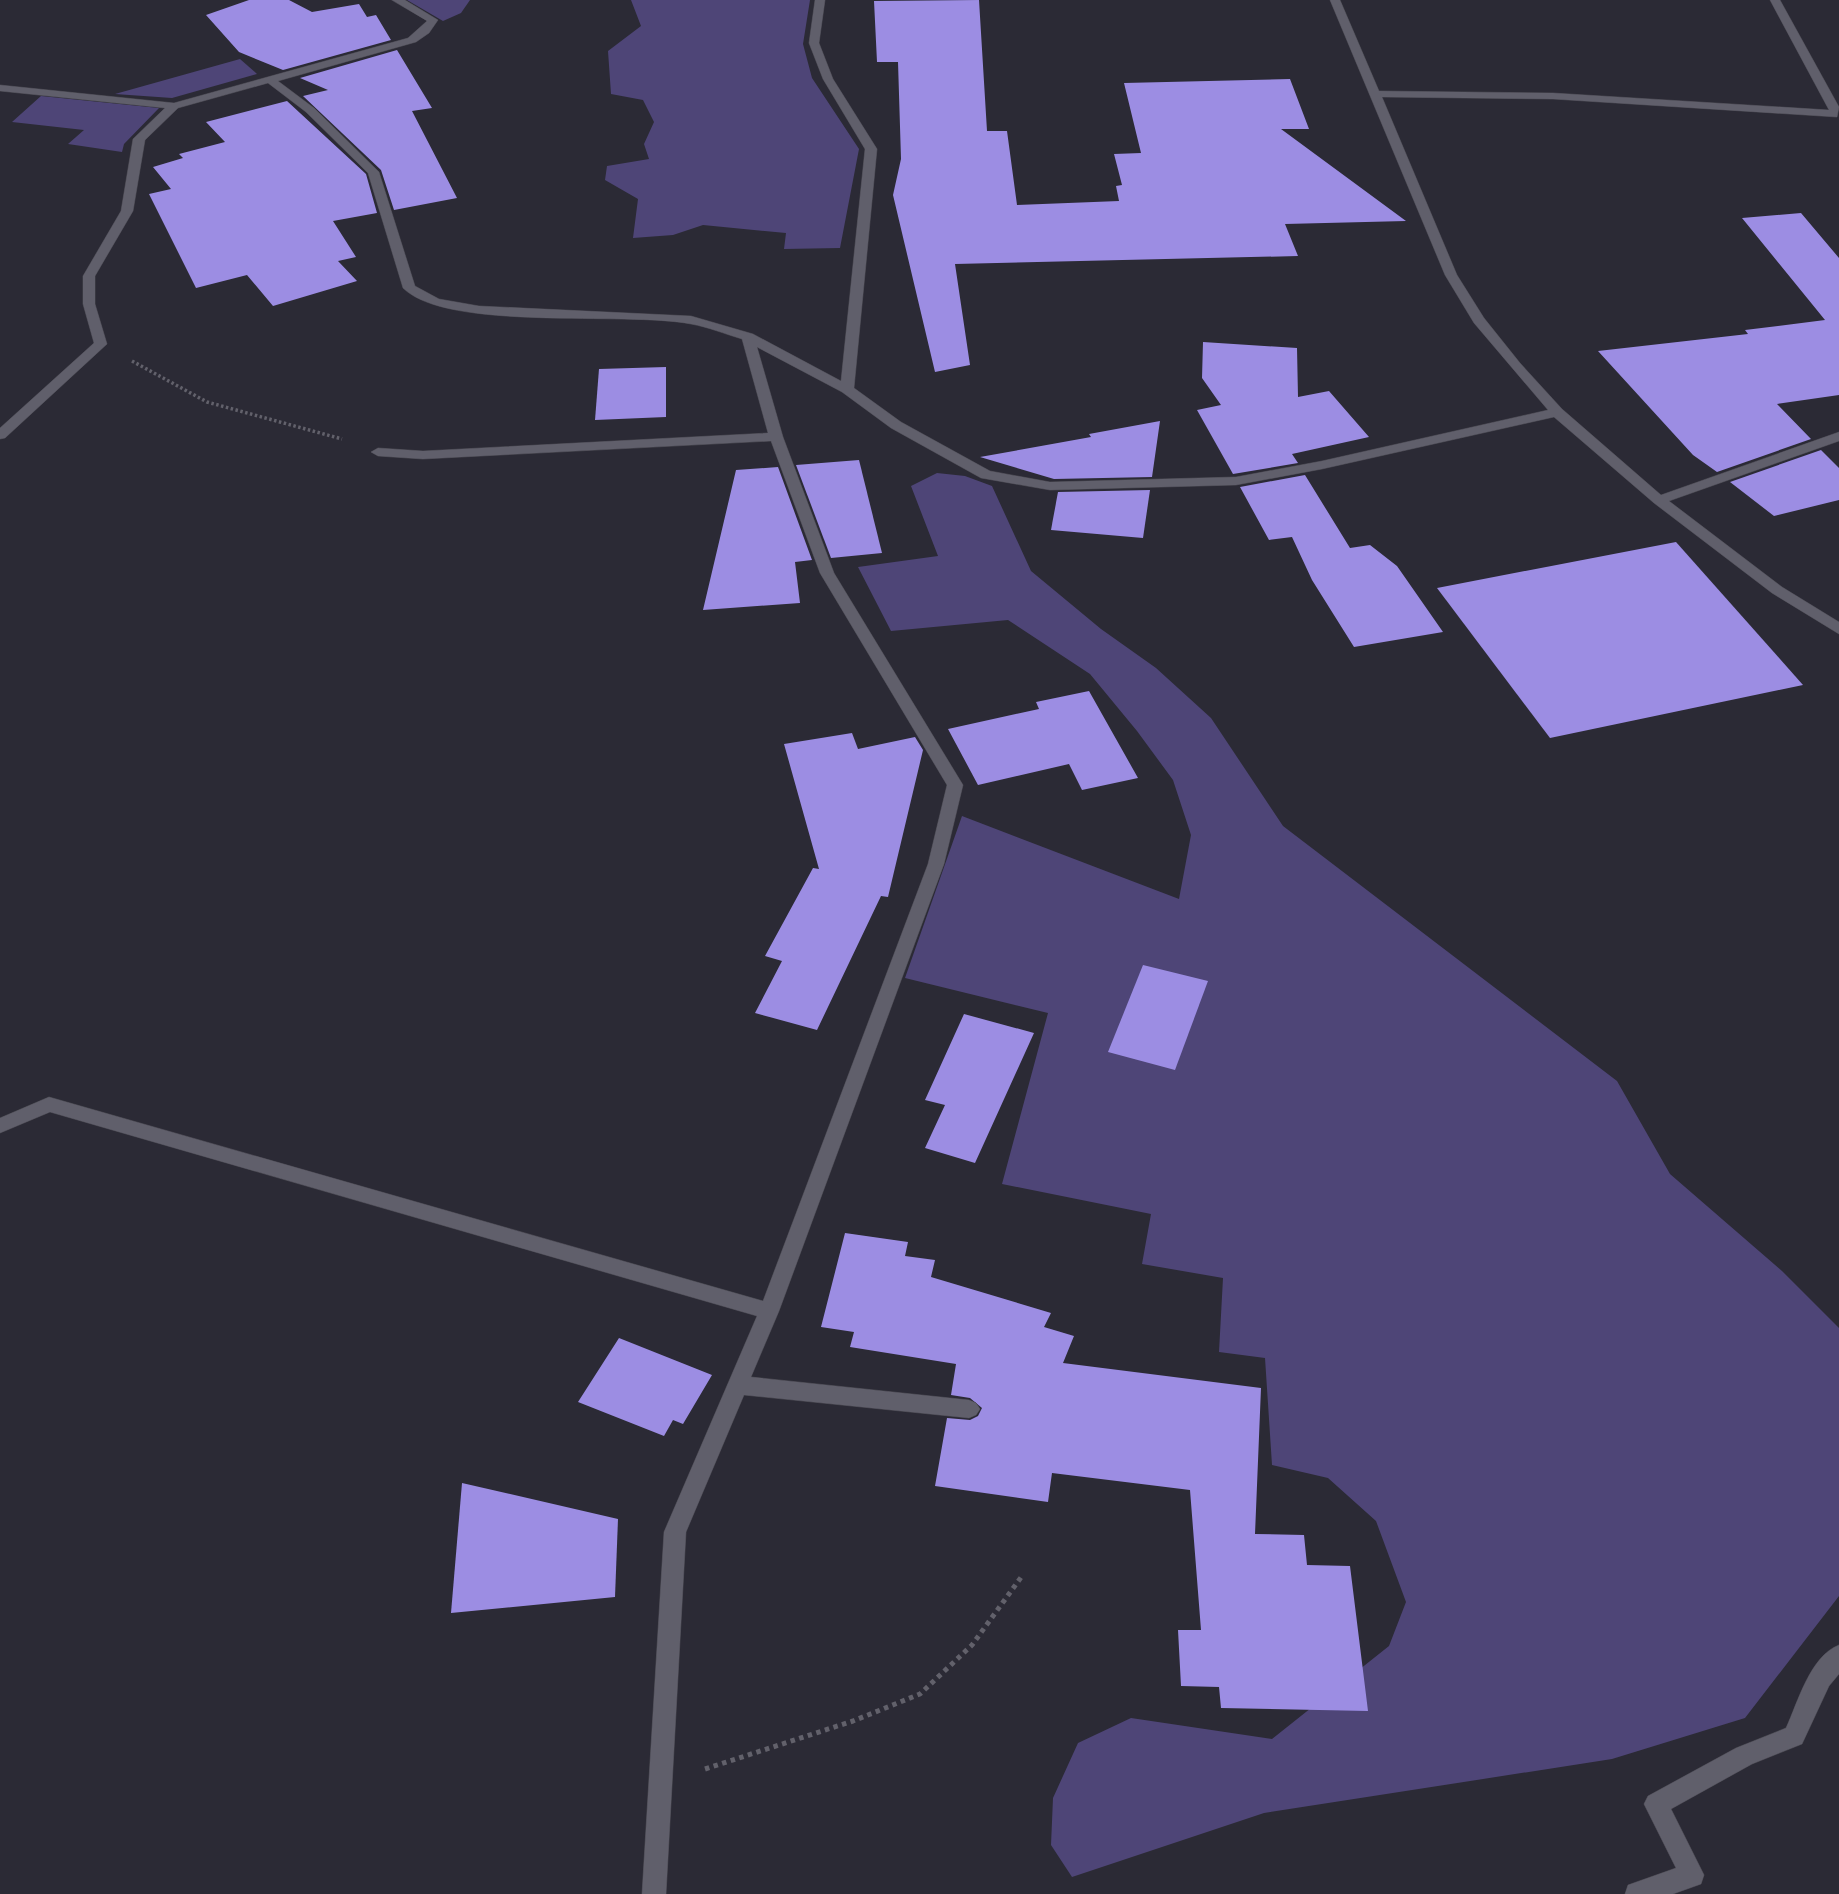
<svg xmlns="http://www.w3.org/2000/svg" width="1839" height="1894" viewBox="0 0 1839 1894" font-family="Roboto,sans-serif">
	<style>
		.green { fill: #4e4577 }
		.building { fill: #9c8de3 }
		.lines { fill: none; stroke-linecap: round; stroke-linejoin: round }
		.minor-casing { stroke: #47464f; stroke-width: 1 }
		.path-far1 { stroke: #62616b; stroke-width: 3.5; stroke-dasharray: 2.5 2.5; stroke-linecap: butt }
		.path { stroke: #62616b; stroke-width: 5; stroke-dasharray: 4.5 4.5; stroke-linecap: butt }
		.minor { fill: #605f6b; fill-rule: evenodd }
	</style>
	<rect width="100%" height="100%" fill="#2b2a35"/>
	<g class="green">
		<polygon points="407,0 470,0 461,13 443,21"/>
		<polygon points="631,0 810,0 803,44 812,78 859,149 840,248 784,249 786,233 703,225 673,235 633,238 638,199 605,180 607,166 649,159 644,144 654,122 643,100 611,94 608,51 641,26"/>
		<polygon points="240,59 257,74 172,98 115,94"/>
		<polygon points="41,96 159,108 124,144 122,152 68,144 84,130 12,122"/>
		<polygon points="937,473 965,476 992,486 1031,571 1101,629 1156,668 1211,718 1283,826 1617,1081 1670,1174 1782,1271 1839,1328 1839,1596 1745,1718 1612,1759 1264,1813 1072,1877 1051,1845 1053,1798 1078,1743 1131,1718 1272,1739 1389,1646 1406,1602 1376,1521 1328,1478 1272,1465 1265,1358 1219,1352 1223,1278 1142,1264 1151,1214 1002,1184 1048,1013 905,978 962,816 1179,899 1191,835 1173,780 1137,731 1090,674 1008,620 891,631 858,567 938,556 911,486"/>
	</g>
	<g class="building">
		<polygon points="249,0 289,0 312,12 359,4 367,17 376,15 391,40 283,70 239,52 206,15"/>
		<polygon points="979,0 987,131 1007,131 1017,205 1119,201 1116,186 1122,185 1114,154 1141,153 1124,83 1290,79 1309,129 1281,129 1406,221 1285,224 1298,256 955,264 970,365 935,372 893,195 901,159 898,62 877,62 874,1"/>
		<polygon points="397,50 432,108 412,111 457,198 394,210 381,170 303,96 328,90 300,78"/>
		<polygon points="287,101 366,174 377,213 333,221 356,257 338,261 357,281 273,306 247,275 196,288 149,194 171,189 153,167 183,158 179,154 225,142 206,122"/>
		<polygon points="1801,213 1839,258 1839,395 1777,404 1811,439 1717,472 1693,455 1598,351 1748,334 1745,330 1825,320 1742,218"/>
		<polygon points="1203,342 1297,348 1298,397 1329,391 1369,437 1292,454 1298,463 1233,474 1197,410 1221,405 1202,378"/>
		<polygon points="666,367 666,417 595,420 599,369"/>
		<polygon points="1160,421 1152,477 1054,479 980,457 1091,437 1089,434"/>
		<polygon points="1821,450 1839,468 1839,500 1774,516 1730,482"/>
		<polygon points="859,460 882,553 831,558 796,465"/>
		<polygon points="778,467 812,560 795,562 800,603 703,610 736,470"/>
		<polygon points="1305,475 1350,548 1370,545 1397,566 1443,632 1354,647 1312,580 1292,537 1269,540 1240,487"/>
		<polygon points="1150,490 1143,538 1051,530 1058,492"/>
		<polygon points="1676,542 1803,685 1550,738 1437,588"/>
		<polygon points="1089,691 1138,778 1082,790 1069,764 978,785 948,729 1039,709 1036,702"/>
		<polygon points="852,733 858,749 915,737 923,750 888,897 881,896 817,1030 755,1013 782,961 765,956 813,868 819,869 784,744"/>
		<polygon points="1143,965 1208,981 1175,1070 1108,1052"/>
		<polygon points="964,1014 1034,1033 975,1163 925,1148 945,1105 925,1100"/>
		<polygon points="845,1233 908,1242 905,1256 935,1260 931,1277 1051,1313 1044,1327 1074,1336 1063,1363 1261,1388 1255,1534 1304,1535 1307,1565 1350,1566 1368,1711 1221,1708 1219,1687 1181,1686 1178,1630 1201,1630 1190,1490 1052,1473 1048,1502 935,1486 947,1418 970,1420 978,1416 982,1408 970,1398 951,1395 956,1364 850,1347 854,1332 821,1327"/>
		<polygon points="619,1338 712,1375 683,1424 673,1420 664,1436 578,1402"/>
		<polygon points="462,1483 618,1519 615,1597 451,1613"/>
	</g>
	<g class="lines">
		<defs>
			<g id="minor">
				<path d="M392,0H405L438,20L429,33L416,42L278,81L314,108L379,172L415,286L439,299L479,306L691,316L753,334L841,381L865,149L823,79L809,43L815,0H825L819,43L833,79L877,149L854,388L901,422L990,471L1050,482L1236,477L1322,461L1548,410L1474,323L1445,275L1330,0H1340L1379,91L1553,93L1829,110L1770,0H1780L1839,107L1837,117L1553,99L1382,97L1457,275L1484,318L1520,363L1562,409L1661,495L1839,432V441L1669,501L1782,587L1839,622V634L1772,593L1654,503L1554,417L1322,469L1236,485L1050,490L981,478L891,428L842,392L757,347L783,437L834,573L963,785L944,864L779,1311L751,1377L969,1400L976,1403L980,1409L976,1415L969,1418L744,1395L686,1532L666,1894H642L664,1532L757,1316L50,1112L0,1133V1118L49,1097L763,1301L928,864L947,785L820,573L771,441L423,459L378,456L371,452L378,448L423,451L768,433L742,339C725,334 708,327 691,324C625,311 448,332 403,288L368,173L306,112L268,83L178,108L145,140L133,211L95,276V304L107,344L5,438L0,439V428L94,343L83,304V276L121,211L133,139L165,108L0,91V85L174,103L408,38L427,21Z"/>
				<path d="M1839,1645V1674L1829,1686L1802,1744L1752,1764L1671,1809L1704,1875L1701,1884L1673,1894H1625L1628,1885L1676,1868L1644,1804L1648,1796L1736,1748L1786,1728C1798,1702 1810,1656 1839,1645Z"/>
			</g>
		</defs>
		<use href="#minor" class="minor-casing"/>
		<polyline class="path-far1" points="132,361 207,402 342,439"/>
		<polyline class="path" points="705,1769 853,1721 920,1694 972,1645 1022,1576"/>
		<use href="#minor" class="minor"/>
	</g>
</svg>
